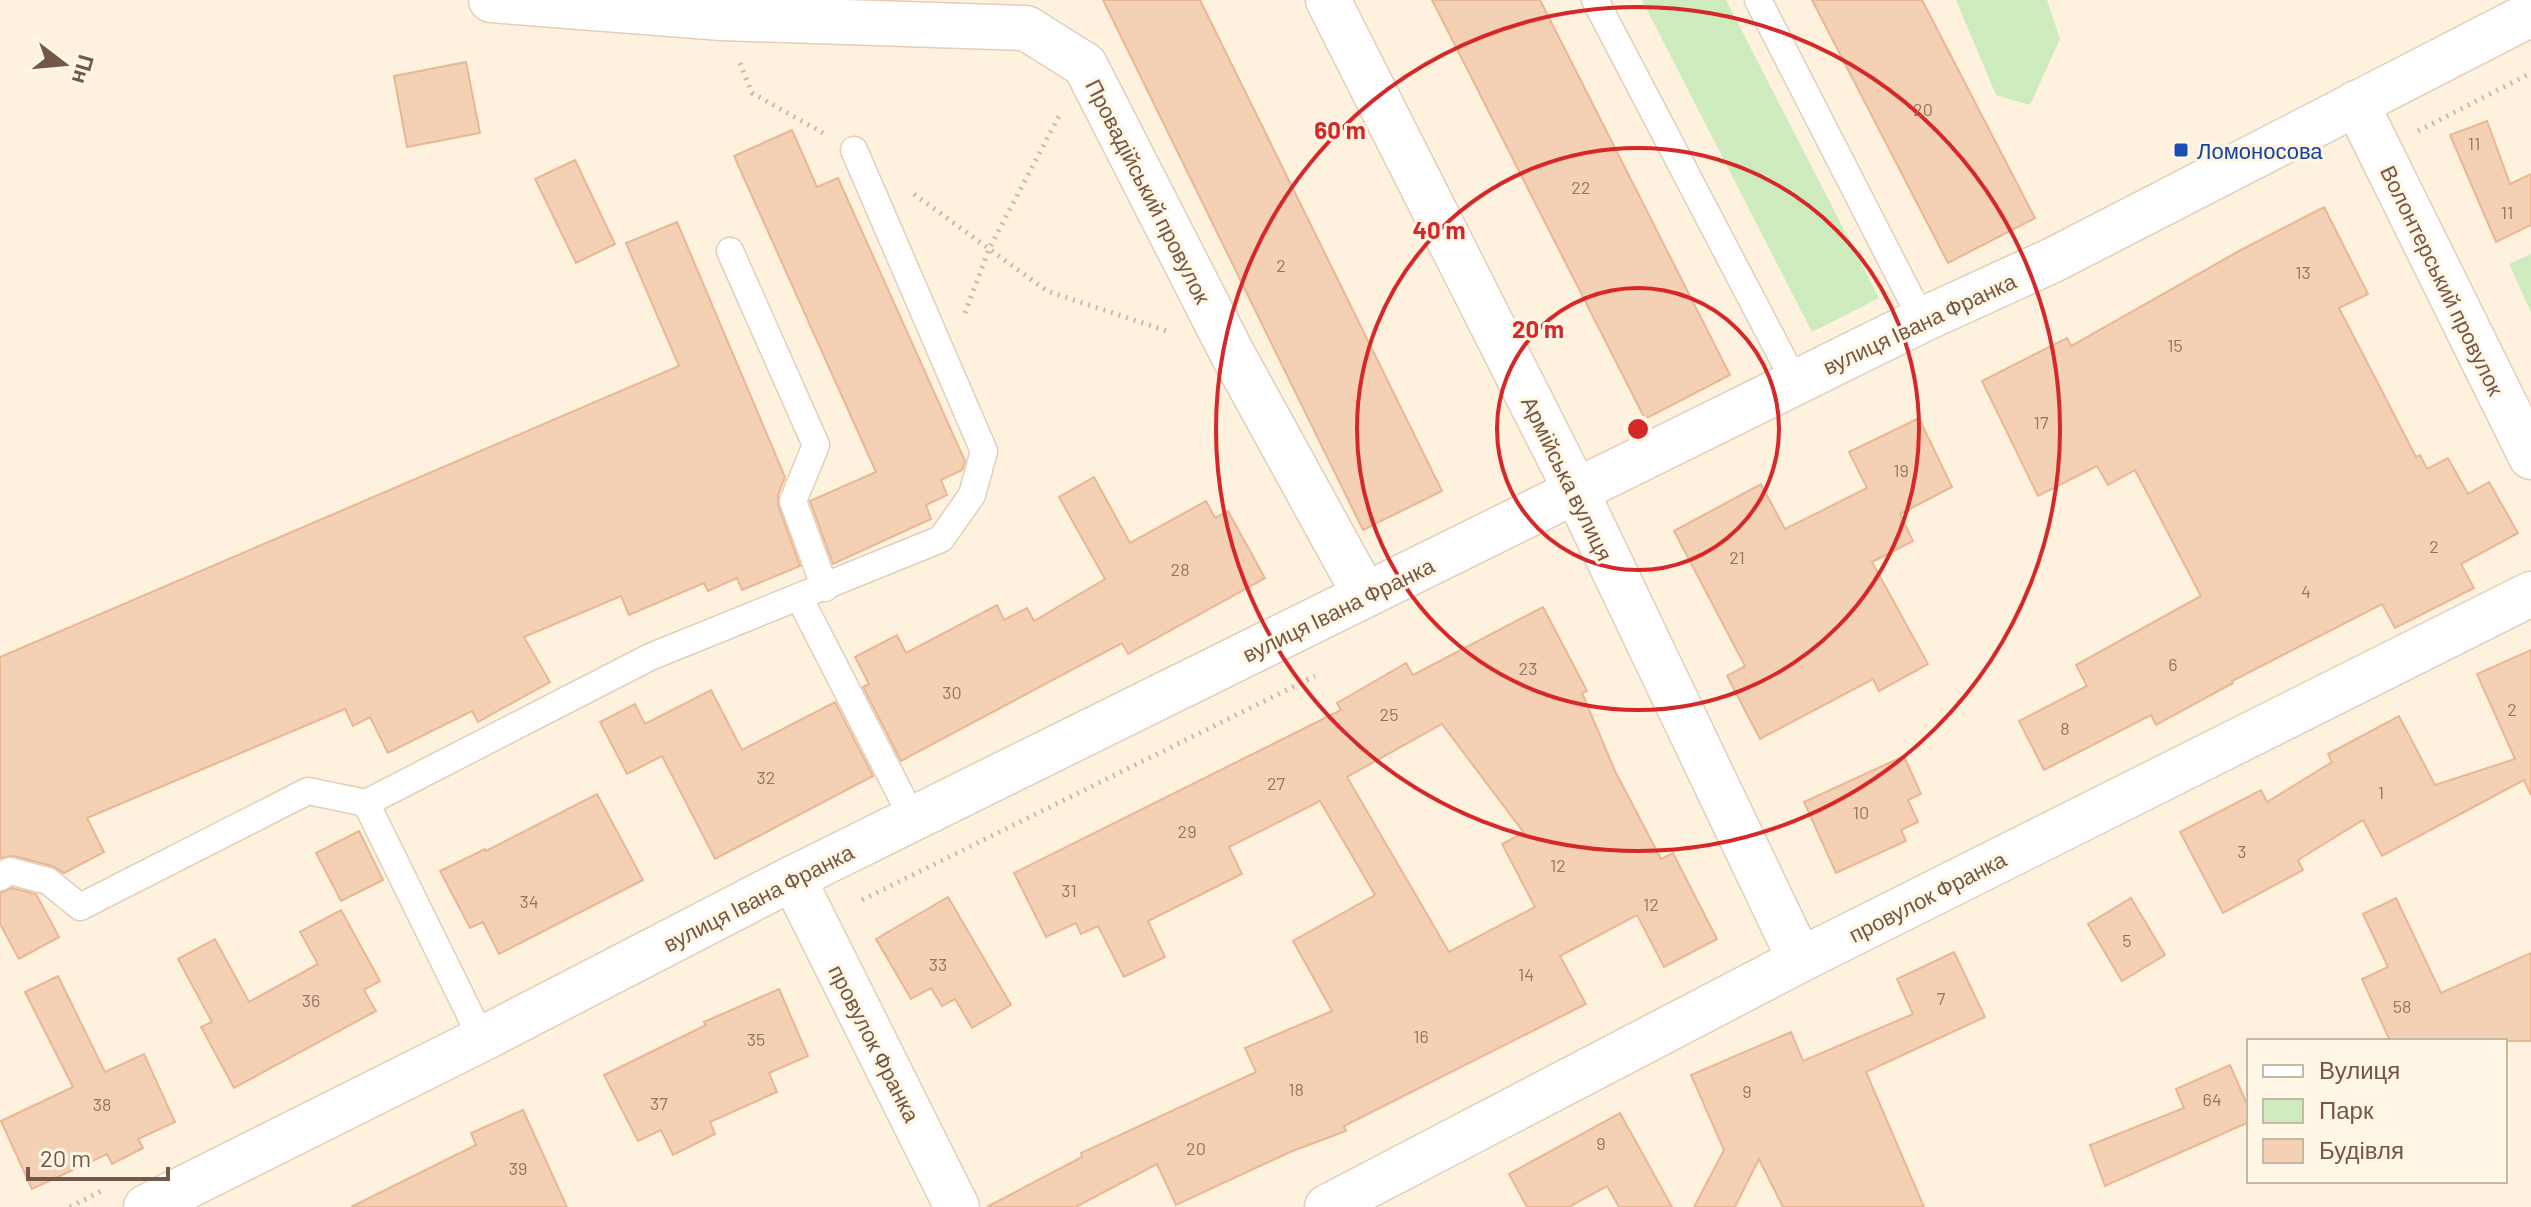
<svg xmlns="http://www.w3.org/2000/svg" width="2531" height="1207" viewBox="0 0 2531 1207" font-family="Barlow,sans-serif">
	<style>
		.green { fill: #cdebbc }
		.building { fill: #f4d0b4; stroke: #e8b793; stroke-width: 2; fill-rule: evenodd }
		.lines { fill: none; stroke-linecap: round; stroke-linejoin: round }
		.lane-casing { stroke: #e2ceba; stroke-width: 29 }
		.street-casing { stroke: #e2ceba; stroke-width: 47 }
		.path { stroke: #d9b497; stroke-width: 5; stroke-dasharray: 2 6; stroke-linecap: butt }
		.lane { stroke: #fff; stroke-width: 26 }
		.street { stroke: #fff; stroke-width: 44 }
		.ring { fill: none; stroke: #d62828; stroke-width: 4 }
		.transit-dot { fill: #1a4fb4; stroke: #fff6e5; stroke-width: 3 }
		.labels { text-anchor: middle; dominant-baseline: central; stroke-width: 6; stroke-linejoin: round; paint-order: stroke }
		.number-label { font-size: 18px; fill: #947661 }
		.transit-label { font-size: 22px; fill: #164399; stroke: #fff6e5; text-anchor: start }
		.street-label { font-size: 22px; fill: #745845; stroke: #fff6e5 }
		.centre { fill: #d62828; stroke: #fff6e5; stroke-width: 4 }
		.ring-label { font-size: 24px; text-anchor: middle; font-weight: bold; fill: #d62828; stroke: #fff6e5; stroke-width: 6; stroke-linejoin: round; paint-order: stroke }
	</style>
	<rect width="100%" height="100%" fill="#fef2de"/>
	<g class="green">
		<polygon points="1642,0 1726,0 1879,298 1812,332"/>
		<polygon points="1956,0 2047,0 2060,39 2030,105 1996,95"/>
		<polygon points="2531,254 2531,312 2509,264"/>
	</g>
	<g class="building">
		<polygon points="1103,0 1200,0 1442,491 1363,530"/>
		<polygon points="1432,0 1540,0 1730,375 1645,419"/>
		<polygon points="1812,0 1922,0 2035,218 1948,263"/>
		<polygon points="466,62 480,133 407,147 394,76"/>
		<polygon points="2487,121 2510,184 2531,174 2531,225 2496,242 2450,135"/>
		<polygon points="792,130 817,187 838,178 965,461 962,470 941,480 947,495 926,505 931,519 833,564 810,501 876,472 734,156"/>
		<polygon points="575,160 615,244 576,263 535,179"/>
		<polygon points="2324,207 2368,294 2339,308 2416,457 2420,455 2427,469 2448,458 2468,494 2489,482 2518,533 2461,564 2474,588 2395,628 2382,604 2232,681 2233,683 2156,725 2151,715 2044,770 2019,721 2087,686 2076,665 2201,596 2135,470 2108,485 2097,466 2038,496 1982,381 2067,338 2071,346 2239,251"/>
		<polygon points="677,222 785,477 778,495 778,505 800,566 742,590 737,578 708,591 704,583 629,615 621,596 524,637 550,682 478,722 472,711 388,753 370,717 353,726 345,709 87,818 104,852 64,873 52,866 14,856 0,858 0,657 679,366 626,243"/>
		<polygon points="1919,418 1952,487 1900,514 1913,541 1872,562 1928,664 1879,691 1873,679 1760,739 1727,676 1745,666 1674,531 1761,484 1785,529 1867,488 1849,452"/>
		<polygon points="1094,477 1130,543 1206,501 1215,518 1228,511 1265,578 1128,654 1122,643 901,761 863,687 869,684 855,657 897,635 906,653 997,605 1004,620 1027,608 1034,621 1105,579 1059,497"/>
		<path d="M1543,607L1587,691L1582,693L1615,771L1661,859L1673,853L1717,939L1664,967L1637,915L1560,956L1586,1004L1344,1126L1346,1131L1290,1152L1176,1205L1157,1164L1076,1207H987L1082,1157L1081,1153L1256,1072L1245,1048L1332,1011L1293,941L1375,895L1320,801L1229,847L1242,874L1148,921L1165,957L1124,977L1098,926L1081,934L1076,923L1046,937L1014,873L1341,710L1337,703L1406,663L1413,675ZM1442,724L1524,833L1502,844L1535,907L1449,952L1347,777Z"/>
		<polygon points="2531,650 2531,795 2524,780 2382,856 2363,820 2298,860 2303,870 2223,913 2180,832 2261,790 2267,802 2332,762 2328,754 2399,716 2435,785 2515,759 2477,674"/>
		<polygon points="711,690 742,750 835,702 873,776 715,859 662,756 627,774 600,722 635,704 645,724"/>
		<polygon points="1904,756 1921,794 1908,800 1918,822 1901,830 1906,841 1836,873 1804,802"/>
		<polygon points="597,794 643,880 499,954 483,922 470,928 440,871 485,849 486,851"/>
		<polygon points="359,831 383,880 341,901 316,853"/>
		<polygon points="12,888 36,894 59,937 19,959 0,924 0,893"/>
		<polygon points="948,897 1011,1005 972,1028 955,999 942,1006 931,988 911,999 876,939"/>
		<polygon points="2131,898 2165,955 2122,981 2088,924"/>
		<polygon points="2396,898 2441,993 2531,953 2531,1041 2390,1041 2362,979 2388,967 2363,914"/>
		<polygon points="341,910 380,981 364,990 376,1011 234,1088 201,1027 212,1022 178,959 215,939 249,1002 318,964 300,932"/>
		<polygon points="1954,952 1985,1017 1866,1072 1924,1207 1783,1207 1759,1159 1735,1207 1694,1207 1724,1150 1691,1075 1791,1032 1803,1061 1913,1014 1897,979"/>
		<polygon points="58,976 105,1072 144,1054 175,1122 138,1139 143,1148 112,1164 107,1154 32,1189 1,1121 73,1087 25,992"/>
		<polygon points="779,989 808,1056 769,1073 777,1092 710,1122 715,1134 673,1155 661,1130 638,1141 604,1075 706,1025 704,1022"/>
		<polygon points="2230,1065 2249,1109 2249,1122 2105,1186 2090,1145 2184,1108 2176,1089"/>
		<polygon points="523,1110 567,1207 351,1207 476,1145 471,1133"/>
		<polygon points="1620,1113 1672,1207 1619,1207 1607,1186 1569,1207 1527,1207 1509,1174"/>
	</g>
	<g class="lines">
		<defs>
			<g id="lane">
				<polyline points="1595,0 1795,382"/>
				<polyline points="1758,0 1922,320"/>
				<polyline points="730,251 816,445 793,501 825,588"/>
				<polyline points="799,597 913,819"/>
				<polyline points="0,877 10,871 48,881 80,907 308,791 366,803"/>
				<polyline points="482,1039 366,803 650,657 941,539 972,495 984,451 854,150"/>
			</g>
			<g id="street">
				<polyline points="491,0 722,18 1026,28 1085,65 1232,353 1365,595"/>
				<polyline points="1328,0 1576,491 1800,960"/>
				<polyline points="2356,103 2531,457"/>
				<polyline points="793,878 957,1207"/>
				<polyline points="146,1207 482,1039 793,878 1922,320 2053,260 2531,14"/>
				<polyline points="1327,1207 1800,960 2531,594"/>
			</g>
		</defs>
		<use href="#lane" class="lane-casing"/>
		<use href="#street" class="street-casing"/>
		<g class="path">
			<polyline points="740,63 752,93 823,133"/>
			<polyline points="2418,131 2531,73"/>
			<polyline points="914,194 1047,291 1170,332"/>
			<polyline points="965,313 989,249 1059,116"/>
			<polyline points="862,900 1315,676"/>
			<polyline points="70,1207 103,1190"/>
		</g>
		<use href="#lane" class="lane"/>
		<use href="#street" class="street"/>
	</g>
	<g class="ring">
		<circle cx="1638" cy="429" r="141"/>
		<circle cx="1638" cy="429" r="281"/>
		<circle cx="1638" cy="429" r="422"/>
	</g>
	<rect class="transit-dot" x="2173" y="142" width="16" height="16" rx="4"/>
	<g class="labels">
		<g class="number-label">
			<text x="1923" y="109">20</text>
			<text x="2474" y="143">11</text>
			<text x="1581" y="187">22</text>
			<text x="2507" y="212">11</text>
			<text x="1281" y="265">2</text>
			<text x="2303" y="272">13</text>
			<text x="2175" y="345">15</text>
			<text x="2041" y="422">17</text>
			<text x="1901" y="470">19</text>
			<text x="2434" y="546">2</text>
			<text x="1737" y="557">21</text>
			<text x="1180" y="569">28</text>
			<text x="2306" y="591">4</text>
			<text x="2173" y="664">6</text>
			<text x="1528" y="668">23</text>
			<text x="952" y="692">30</text>
			<text x="2512" y="709">2</text>
			<text x="1389" y="714">25</text>
			<text x="2065" y="728">8</text>
			<text x="766" y="777">32</text>
			<text x="1276" y="783">27</text>
			<text x="2381" y="792">1</text>
			<text x="1861" y="812">10</text>
			<text x="1187" y="831">29</text>
			<text x="2242" y="851">3</text>
			<text x="1558" y="865">12</text>
			<text x="1069" y="890">31</text>
			<text x="529" y="901">34</text>
			<text x="1651" y="904">12</text>
			<text x="2127" y="940">5</text>
			<text x="938" y="964">33</text>
			<text x="1526" y="974">14</text>
			<text x="1941" y="998">7</text>
			<text x="311" y="1000">36</text>
			<text x="2402" y="1006">58</text>
			<text x="1421" y="1036">16</text>
			<text x="756" y="1039">35</text>
			<text x="1296" y="1089">18</text>
			<text x="1747" y="1091">9</text>
			<text x="2212" y="1099">64</text>
			<text x="659" y="1103">37</text>
			<text x="102" y="1104">38</text>
			<text x="1601" y="1143">9</text>
			<text x="1196" y="1148">20</text>
			<text x="518" y="1168">39</text>
		</g>
		<g class="transit-label">
			<text x="2197" y="150">Ломоносова</text>
		</g>
		<g class="street-label">
			<text transform="translate(1149 191) rotate(63)">Провадійський провулок</text>
			<text transform="translate(2443 280) rotate(64)">Волонтерський провулок</text>
			<text transform="translate(1919 323) rotate(-25)">вулиця Івана Франка</text>
			<text transform="translate(1568 478) rotate(64)">Армійська вулиця</text>
			<text transform="translate(1338 609) rotate(-26)">вулиця Івана Франка</text>
			<text transform="translate(1927 896) rotate(-27)">провулок Франка</text>
			<text transform="translate(758 897) rotate(-27)">вулиця Івана Франка</text>
			<text transform="translate(875 1043) rotate(63)">провулок Франка</text>
		</g>
	</g>
	<circle cx="1638" cy="429" r="12" class="centre"/>
	<g class="ring-label">
		<text x="1340" y="139">60 m</text>
		<text x="1439" y="239">40 m</text>
		<text x="1538" y="338">20 m</text>
	</g>
	<rect x="2247" y="1039" width="260" height="144" fill="#fff6e5" stroke="#c7b7a5" stroke-width="2"/>
	<rect x="2263" y="1065" width="40" height="12" fill="#ffffff" stroke="#c7b7a5" stroke-width="2"/>
	<text x="2319" y="1079" font-size="24" fill="#745845">Вулиця</text>
	<rect x="2263" y="1099" width="40" height="24" fill="#cdebbc" stroke="#c7b7a5" stroke-width="2"/>
	<text x="2319" y="1119" font-size="24" fill="#745845">Парк</text>
	<rect x="2263" y="1139" width="40" height="24" fill="#f4d0b4" stroke="#c7b7a5" stroke-width="2"/>
	<text x="2319" y="1159" font-size="24" fill="#745845">Будівля</text>
	<g transform="translate(64 64) rotate(106)" stroke="#fff6e5" stroke-width="6" paint-order="stroke">
	<path d="M0-6L14 30L0 20L-14 30Z" fill="#745845"/>
	<text y="-12" font-size="22" font-weight="bold" text-anchor="middle" fill="#745845">Пн</text>
	</g>
	<path d="M28 1167v12h140v-12" fill="none" stroke="#745845" stroke-width="4"/>
	<text x="40" y="1167" font-size="24" fill="#745845" stroke="#fff6e5" stroke-width="6" paint-order="stroke">20 m</text>
</svg>
